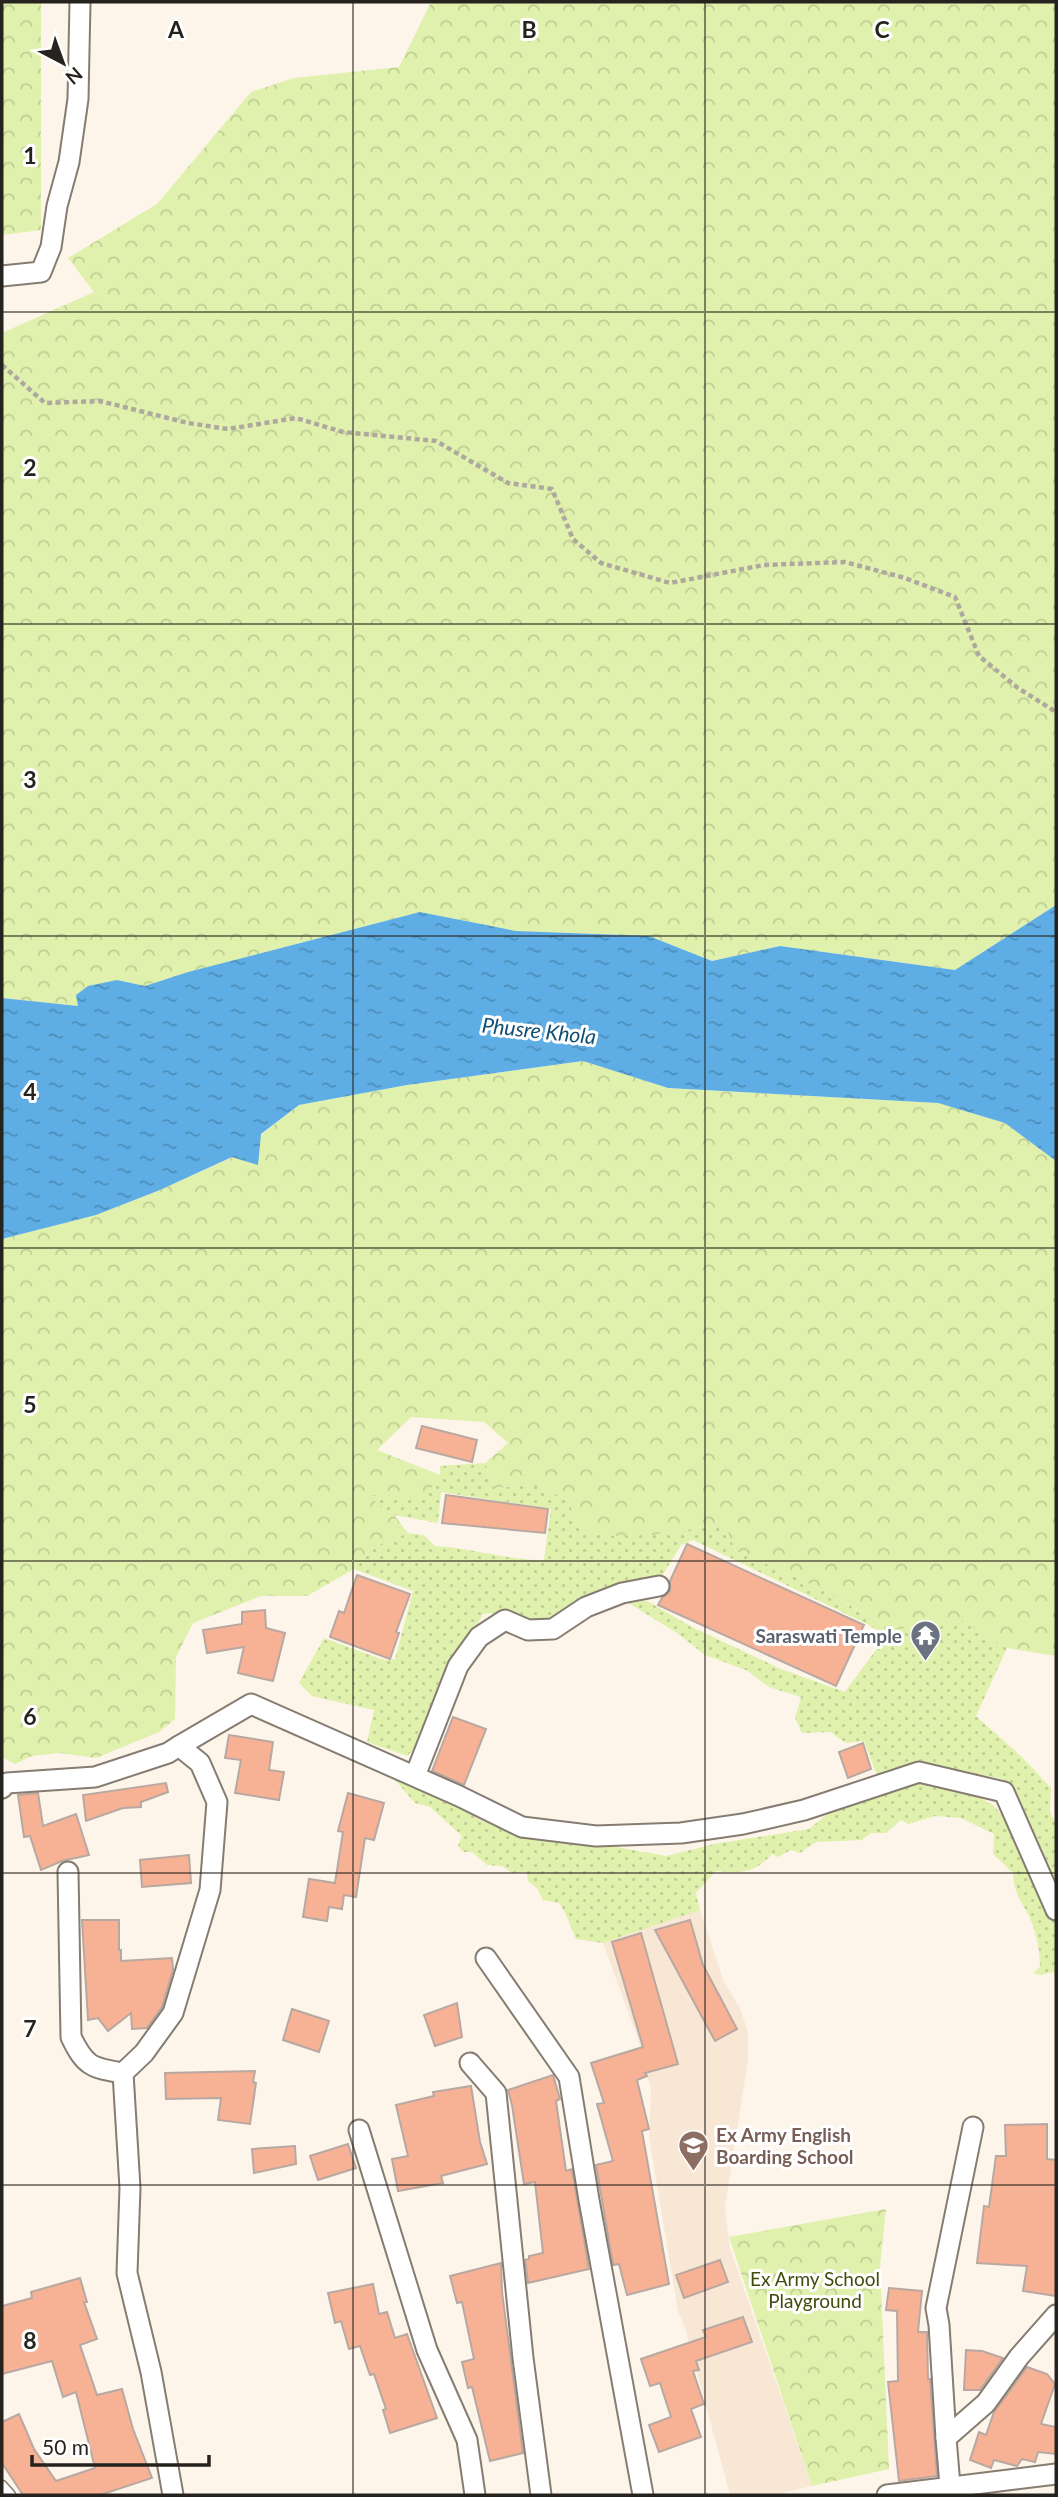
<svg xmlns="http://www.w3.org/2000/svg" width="1058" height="2497" viewBox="0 0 1058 2497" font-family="Lato,sans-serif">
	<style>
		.built { fill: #f8e7d5 }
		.grass { fill: url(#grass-dots) }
		.forest { fill: url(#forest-crowns) }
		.water { fill: url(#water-ripples) }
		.building { fill: #f7b295; stroke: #b8a8a1; stroke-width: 2 }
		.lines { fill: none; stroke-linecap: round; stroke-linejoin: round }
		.service-casing { stroke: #867c71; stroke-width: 13 }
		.minor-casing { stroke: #867c71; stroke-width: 23 }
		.path { stroke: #afa89f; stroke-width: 4.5; stroke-dasharray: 5 3.5; stroke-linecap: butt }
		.service { stroke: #fff; stroke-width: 10 }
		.minor { stroke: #fff; stroke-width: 19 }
		.grid { fill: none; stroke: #26221d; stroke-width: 2; stroke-opacity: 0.55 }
		.labels { text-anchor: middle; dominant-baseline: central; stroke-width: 6; stroke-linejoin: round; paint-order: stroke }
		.worship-label { font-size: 19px; font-weight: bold; fill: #5b616d; stroke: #fff; text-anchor: end }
		.education-label { font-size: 19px; font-weight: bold; fill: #785e54; stroke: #fff; text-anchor: start }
		.park-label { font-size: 19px; fill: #414d0d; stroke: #fff }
		.water-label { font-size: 21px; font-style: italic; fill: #114e73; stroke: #fff }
		.grid-label { font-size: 23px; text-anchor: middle; font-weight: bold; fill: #26221d; stroke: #fff; stroke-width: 6; stroke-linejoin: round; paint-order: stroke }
	</style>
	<defs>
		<pattern id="grass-dots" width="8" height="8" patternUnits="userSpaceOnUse" patternTransform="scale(1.75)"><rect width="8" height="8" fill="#dff1ac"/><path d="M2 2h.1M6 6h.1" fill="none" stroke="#bfce94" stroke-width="1.8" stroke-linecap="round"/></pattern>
		<pattern id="forest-crowns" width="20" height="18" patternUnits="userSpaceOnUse" patternTransform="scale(1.75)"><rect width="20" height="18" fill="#dff1ac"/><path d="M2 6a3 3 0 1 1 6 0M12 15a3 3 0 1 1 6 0" fill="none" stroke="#bfce94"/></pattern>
		<pattern id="water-ripples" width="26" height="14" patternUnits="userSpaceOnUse" patternTransform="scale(1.75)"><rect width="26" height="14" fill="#5eaee5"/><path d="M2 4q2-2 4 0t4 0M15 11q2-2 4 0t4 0" fill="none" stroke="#4d8db9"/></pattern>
	</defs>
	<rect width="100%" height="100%" fill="#fef5ea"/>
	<polygon class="built" points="700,1910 724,1982 740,2008 748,2032 748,2060 725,2207 730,2248 812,2486 774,2495 730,2495 685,2328 678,2311 649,2137 651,2090 638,2039 603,1943"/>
	<g class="grass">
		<path d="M485,1463L494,1488L534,1485L567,1499L581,1528L653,1535L724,1524L736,1551C790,1573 841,1598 891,1630L963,1621L1007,1648L976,1716L1023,1758L1051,1788L1050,1811L1056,1825V1899L1015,1797L1003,1779C955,1769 927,1768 878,1778L864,1741L846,1743L830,1732L802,1733L795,1718L801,1697L769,1687L746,1670L705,1655L677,1633L630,1604L620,1601H647L692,1627L781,1669L845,1692L889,1632L883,1634L867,1624L693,1540L681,1545L659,1581L620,1583L594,1600L580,1597L549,1623L527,1625L505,1612L483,1614L450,1674L418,1746L407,1756L367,1742L374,1710L312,1696L299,1683L324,1638L384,1660L395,1659L413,1591L354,1569L373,1547L408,1533L424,1535L435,1546C472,1548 507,1560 544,1560L551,1509L441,1492L438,1523L394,1515L365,1495L440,1475V1466Z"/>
		<path d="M389,1773L445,1798L482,1821L515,1831L563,1841L611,1846L666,1856L714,1844L809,1829L834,1809L906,1782L942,1783L965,1788L994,1806L1017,1833L1056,1920V1977L1053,1972L1041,1975L1033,1973L1040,1967C1040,1949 1036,1932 1029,1916C1020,1898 1014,1894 1013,1873L993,1854L994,1834L961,1818L935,1816L908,1824L901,1820L886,1833H871L862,1840L816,1842L800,1853L791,1850L778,1857L772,1854C754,1874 742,1873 716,1871L696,1893L700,1910L603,1943L576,1939C570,1926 567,1914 559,1903L543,1900L537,1888L528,1881L527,1872L512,1873L502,1866L487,1865L472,1852H463L458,1846L462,1836L430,1807L415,1803Z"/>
	</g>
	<g class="forest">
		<polygon points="2,2 41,2 41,230 2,235"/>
		<polygon points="431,2 1056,2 1056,905 955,970 780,946 712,961 649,936 516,931 420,912 188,972 145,986 117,980 78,1006 2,998 2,333 94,292 68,258 157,204 251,92 294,78 399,67"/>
		<path d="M583,1061L668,1088L938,1103L1005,1123L1056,1161V1656L1007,1648L963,1621L891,1630C842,1598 790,1573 736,1551L724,1524L653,1535L602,1536L581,1528L567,1499L534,1485L494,1488L485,1463L508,1443L484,1422L411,1417L377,1450L440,1475L425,1497L366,1495L394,1515L408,1533L373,1547L354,1569L307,1596H261L193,1623L176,1657L175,1719L159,1732L96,1758L59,1753L32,1756L15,1764L2,1757V1239L96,1215L160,1190L233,1157L299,1105L407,1085Z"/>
		<polygon points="886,2209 880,2266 889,2469 812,2486 729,2237"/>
	</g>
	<polygon class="water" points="1056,905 1056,1161 1005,1123 938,1103 668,1088 583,1061 407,1085 299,1105 261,1134 258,1165 232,1157 160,1190 96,1215 2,1239 2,998 78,1006 76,995 88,986 117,980 145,986 188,972 420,912 516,931 649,936 712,961 780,946 955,970"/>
	<g class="building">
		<polygon points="422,1426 477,1440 472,1462 416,1448"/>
		<polygon points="446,1495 548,1509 545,1533 442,1523"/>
		<polygon points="687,1544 864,1625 836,1686 658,1605 662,1598 670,1591 670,1581"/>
		<polygon points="357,1575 410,1594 396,1632 399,1633 390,1659 330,1637 339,1611 344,1613"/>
		<polygon points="265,1610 266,1628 285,1633 273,1681 238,1673 244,1647 207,1653 203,1630 242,1624 242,1612"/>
		<polygon points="453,1717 486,1729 464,1785 432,1771"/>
		<polygon points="229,1735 273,1742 269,1770 284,1772 279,1800 235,1793 241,1760 225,1758"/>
		<polygon points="863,1743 871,1769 848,1778 839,1752"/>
		<polygon points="166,1783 168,1792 141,1802 141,1807 123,1808 86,1821 83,1795"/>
		<polygon points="38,1793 43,1826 76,1814 89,1855 62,1861 41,1870 30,1836 24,1837 18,1795"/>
		<polygon points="348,1793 384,1803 374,1840 365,1838 356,1897 344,1895 342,1909 329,1907 327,1921 303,1917 309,1879 335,1883 343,1832 338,1831"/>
		<polygon points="189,1855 191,1883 142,1887 140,1860"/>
		<polygon points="82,1920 119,1920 119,1950 121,1950 121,1961 172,1958 173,1970 162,2007 147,2028 132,2029 131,2013 108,2031 98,2018 88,2020"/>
		<polygon points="690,1920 703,1965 737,2029 715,2041 655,1930"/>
		<polygon points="641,1933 678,2064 645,2073 647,2076 637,2080 649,2129 642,2131 669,2284 627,2295 619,2264 613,2265 596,2165 613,2161 597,2104 604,2103 591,2063 643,2047 612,1942"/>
		<polygon points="457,2003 462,2037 435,2046 424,2015"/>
		<polygon points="292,2009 329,2021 319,2052 283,2040"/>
		<polygon points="255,2071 253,2082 256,2083 250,2124 218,2120 221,2098 166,2099 165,2073"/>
		<polygon points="553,2075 560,2099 556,2101 566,2171 572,2169 589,2269 528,2283 525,2260 529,2259 529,2256 543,2253 535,2182 524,2184 512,2105 508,2090"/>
		<polygon points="471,2086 480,2142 487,2164 441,2176 443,2183 398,2191 392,2159 408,2156 396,2105 434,2096 433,2092"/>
		<polygon points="1047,2124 1047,2159 1056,2160 1056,2296 1023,2291 1027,2266 977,2263 984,2206 989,2207 996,2156 1006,2156 1005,2125"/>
		<polygon points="348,2144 356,2168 318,2180 310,2156"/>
		<polygon points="295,2146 296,2164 254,2173 252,2149"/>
		<polygon points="720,2260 728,2282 684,2298 676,2275"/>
		<polygon points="501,2263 502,2292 523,2453 490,2461 472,2387 468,2388 462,2362 474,2359 462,2302 457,2303 450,2276"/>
		<polygon points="80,2278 87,2302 84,2302 97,2339 80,2345 97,2395 122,2389 133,2429 152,2478 100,2495 23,2495 2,2463 2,2422 19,2414 34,2449 56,2481 95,2468 76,2392 63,2397 52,2361 2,2374 2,2306 32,2298 31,2292"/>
		<polygon points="373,2284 379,2314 387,2312 395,2338 407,2334 437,2418 390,2433 383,2410 386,2409 374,2374 370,2375 360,2346 349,2349 341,2321 335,2323 328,2293"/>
		<polygon points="889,2288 922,2291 918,2332 927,2332 928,2379 930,2379 937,2476 899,2481 888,2382 898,2381 897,2311 886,2310"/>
		<polygon points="743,2317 752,2342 696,2361 699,2370 693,2371 704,2404 691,2409 701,2437 659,2452 649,2425 671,2417 660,2383 650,2386 641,2359 706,2337 703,2330"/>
		<polygon points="966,2350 982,2351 1003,2358 980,2390 964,2390"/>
		<polygon points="1027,2367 1047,2374 1055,2384 1041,2424 1056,2427 1056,2454 1038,2452 1035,2462 1022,2459 1017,2466 994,2460 991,2468 970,2460 979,2432 986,2435 994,2412"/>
	</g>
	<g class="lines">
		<defs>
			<polyline id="service" points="2,2486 10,2495"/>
			<g id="minor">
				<polyline points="2,276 41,272 51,247 57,206 69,162 78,99 80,2"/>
				<polyline points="179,1746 251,1704 459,1796 522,1827 596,1836 681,1833 743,1824 804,1810 919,1772 1004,1792 1056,1910"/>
				<polyline points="415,1776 458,1666 479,1637 505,1620 528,1630 553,1629 586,1607 622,1593 659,1586"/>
				<polyline points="2,1788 7,1783 95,1777 168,1753 179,1746 200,1763 217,1802 210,1890 173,2013 144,2053 123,2073 130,2188 127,2273 151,2372 173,2495"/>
				<path d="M68,1872L71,2037C85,2066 91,2068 123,2073"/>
				<polyline points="486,1958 569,2077 589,2200 643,2495"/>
				<polyline points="470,2063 496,2093 523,2358 541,2495"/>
				<polyline points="359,2130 427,2350 467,2440 475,2495"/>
				<polyline points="946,2438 939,2325 936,2308 973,2127"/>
				<polyline points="950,2486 946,2438 986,2403 1019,2357 1056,2315"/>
				<polyline points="887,2495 1056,2474"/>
			</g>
		</defs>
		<use href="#service" class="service-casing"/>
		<use href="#minor" class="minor-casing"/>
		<polyline class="path" points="2,365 45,403 100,401 188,423 228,429 296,418 343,432 436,441 508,483 552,489 573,539 601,563 670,583 764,565 845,562 905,578 955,597 979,656 1018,688 1056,712"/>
		<use href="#service" class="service"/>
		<use href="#minor" class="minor"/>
	</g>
	<path class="grid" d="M353,2V2495M705,2V2495M2,312H1056M2,624H1056M2,936H1056M2,1248H1056M2,1561H1056M2,1873H1056M2,2185H1056"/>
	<defs>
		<symbol id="temple-pin" viewBox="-11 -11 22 30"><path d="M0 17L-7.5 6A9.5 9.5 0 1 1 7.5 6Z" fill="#6b7280" stroke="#fff"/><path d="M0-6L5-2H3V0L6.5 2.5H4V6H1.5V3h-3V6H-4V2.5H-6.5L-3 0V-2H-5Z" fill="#fff"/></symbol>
		<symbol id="school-pin" viewBox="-11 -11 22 30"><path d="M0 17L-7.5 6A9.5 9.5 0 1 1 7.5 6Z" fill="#8d6e63" stroke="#fff"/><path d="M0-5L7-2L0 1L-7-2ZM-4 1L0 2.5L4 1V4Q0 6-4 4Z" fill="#fff"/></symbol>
	</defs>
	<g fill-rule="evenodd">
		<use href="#temple-pin" x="908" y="1618" width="35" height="47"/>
		<use href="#school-pin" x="676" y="2128" width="35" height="47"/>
	</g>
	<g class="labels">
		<g class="worship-label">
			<text x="902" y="1635">Saraswati Temple</text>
		</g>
		<g class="education-label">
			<text x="716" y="2134">Ex Army English<tspan x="716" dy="22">Boarding School</tspan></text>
		</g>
		<g class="park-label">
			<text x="815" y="2278">Ex Army School<tspan x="815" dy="22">Playground</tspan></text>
		</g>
		<g class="water-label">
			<text transform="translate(539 1030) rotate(6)">Phusre Khola</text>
		</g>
	</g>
	<g class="grid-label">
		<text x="176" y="38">A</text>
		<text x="529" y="38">B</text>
		<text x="882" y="38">C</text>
		<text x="30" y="164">1</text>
		<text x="30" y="476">2</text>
		<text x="30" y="788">3</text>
		<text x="30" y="1100">4</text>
		<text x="30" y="1413">5</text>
		<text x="30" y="1725">6</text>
		<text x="30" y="2037">7</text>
		<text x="30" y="2349">8</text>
	</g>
	<rect width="1058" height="2497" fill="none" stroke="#26221d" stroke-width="7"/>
	<g transform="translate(63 63) rotate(139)" stroke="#ffffff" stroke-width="5" paint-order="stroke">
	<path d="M0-5L12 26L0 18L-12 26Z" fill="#26221d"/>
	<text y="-10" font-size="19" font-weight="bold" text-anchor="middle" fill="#26221d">N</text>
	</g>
	<path d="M32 2455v10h177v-10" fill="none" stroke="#26221d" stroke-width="3.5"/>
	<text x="42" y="2455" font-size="21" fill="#26221d" stroke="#ffffff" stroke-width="5" paint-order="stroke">50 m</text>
</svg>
